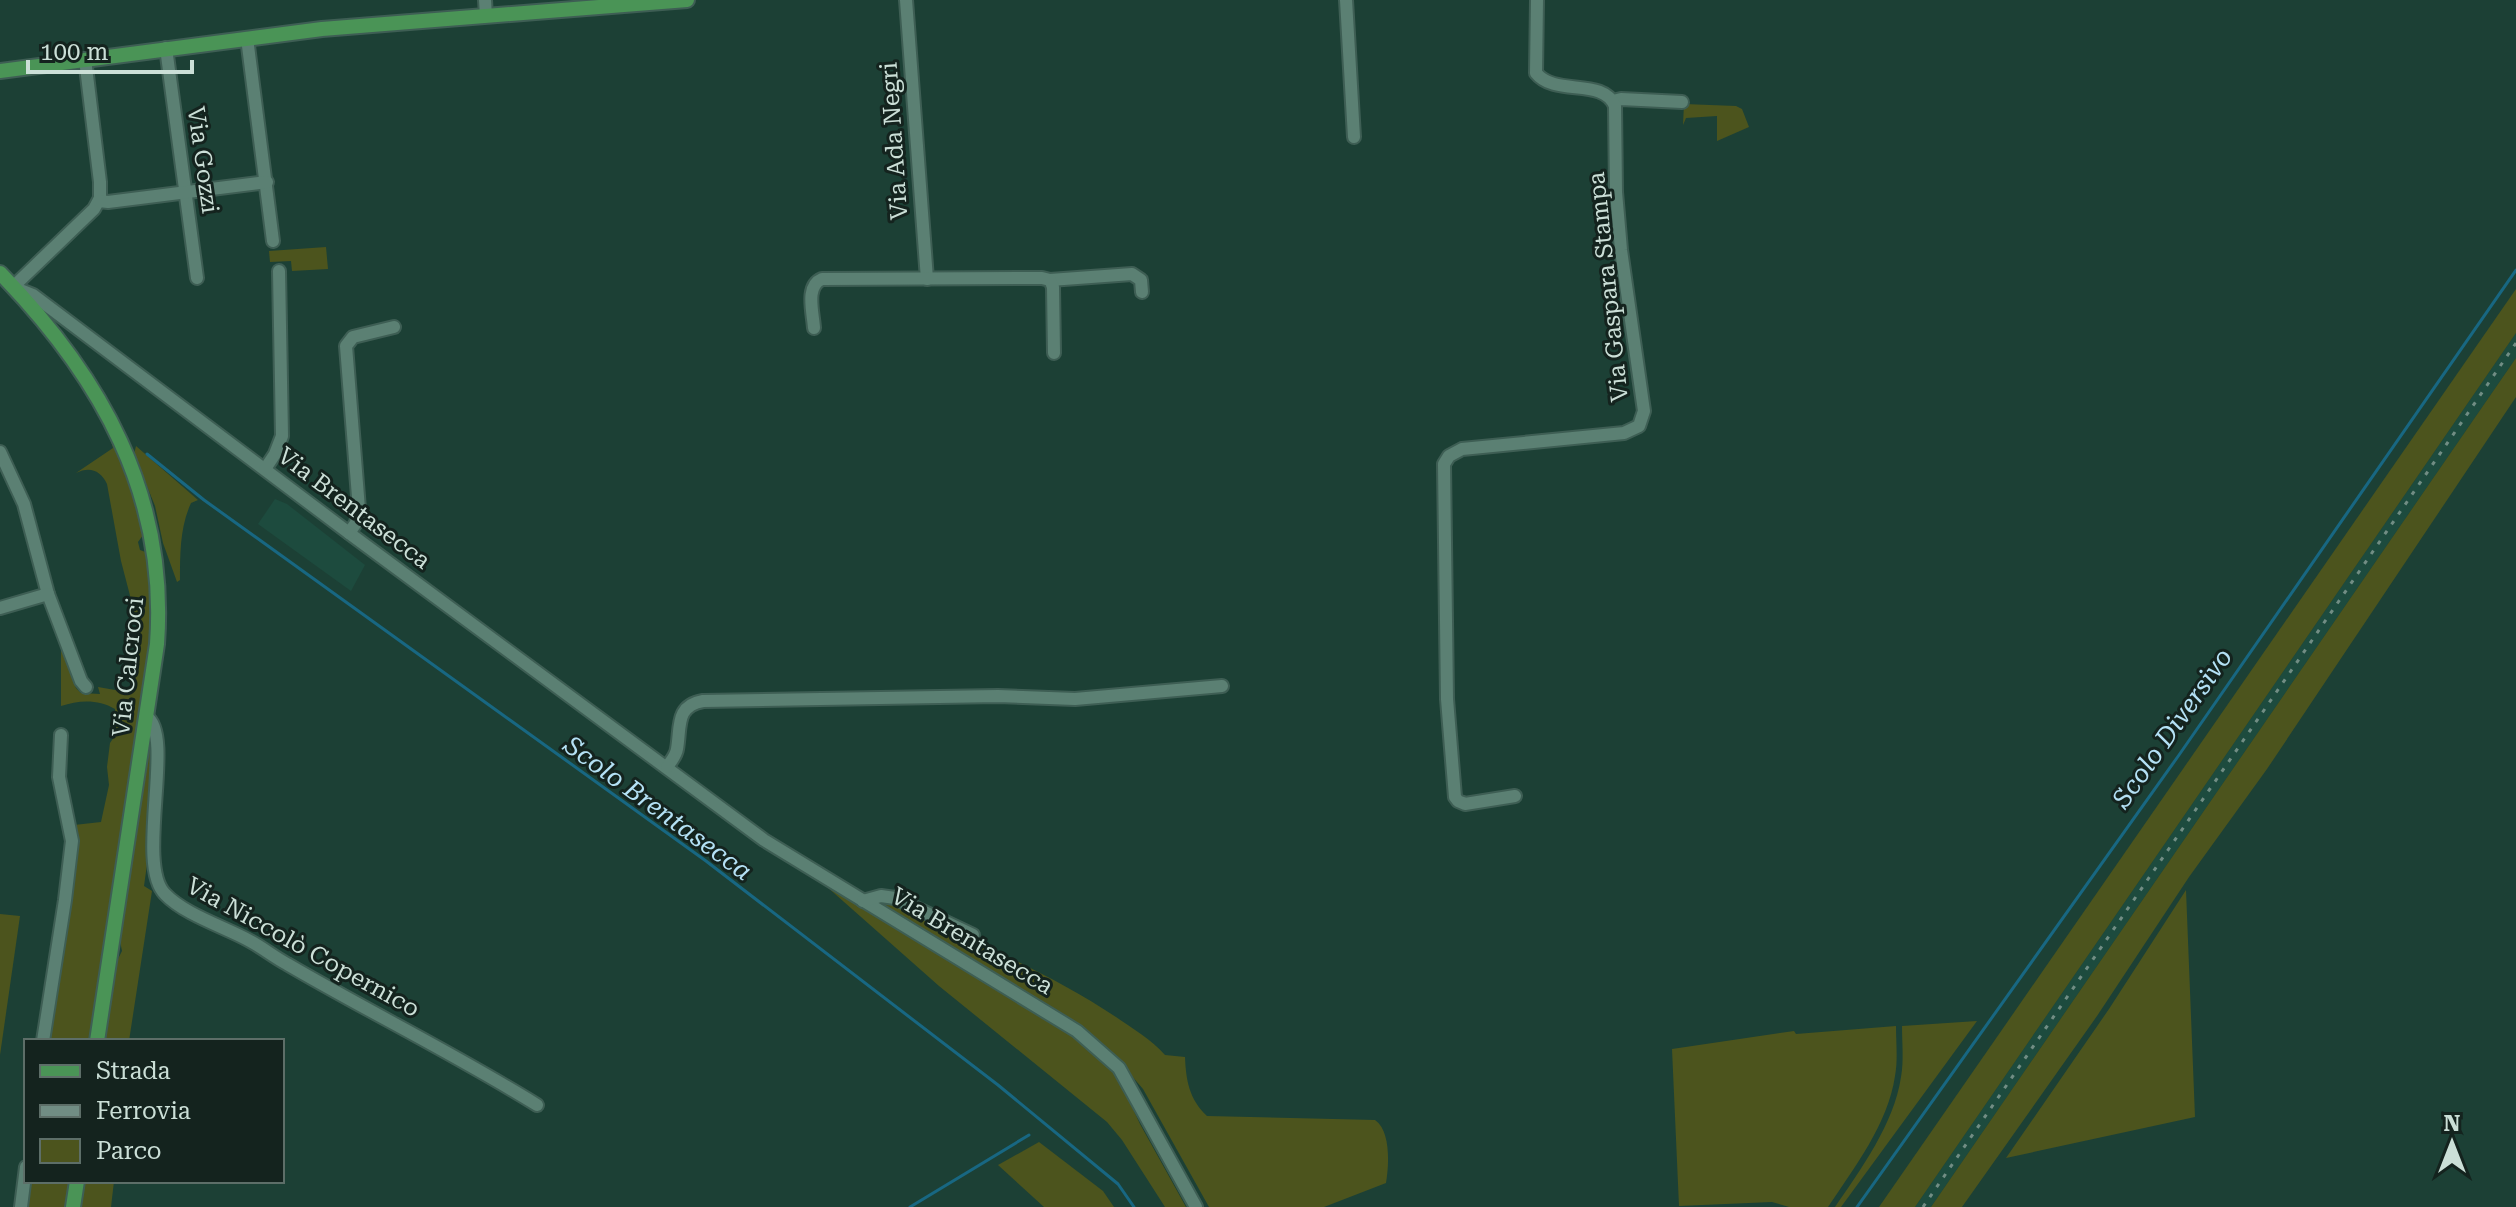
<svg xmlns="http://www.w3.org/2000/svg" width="2516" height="1207" viewBox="0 0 2516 1207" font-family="'Roboto Serif',serif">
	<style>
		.built { fill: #1d4b3e }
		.green { fill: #4c541d }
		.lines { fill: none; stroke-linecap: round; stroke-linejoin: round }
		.stream { stroke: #186782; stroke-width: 3 }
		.minor-casing { stroke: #3e5e54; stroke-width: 16 }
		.major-casing { stroke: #3e5e54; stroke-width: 18 }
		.minor { stroke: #5b8073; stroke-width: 12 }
		.major { stroke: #4a9456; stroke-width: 14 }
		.rail { stroke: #718d84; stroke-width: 3; stroke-dasharray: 4 8; stroke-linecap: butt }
		.labels { text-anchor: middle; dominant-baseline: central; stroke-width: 6; stroke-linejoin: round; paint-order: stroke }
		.street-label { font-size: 24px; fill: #cbdfd7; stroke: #14231e }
		.water-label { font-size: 26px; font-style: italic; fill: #b4e1f5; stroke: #14231e }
	</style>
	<rect width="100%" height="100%" fill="#1c4035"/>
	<g class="built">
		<polygon points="2516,333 2516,358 1931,1207 1915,1207"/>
		<polygon points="275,499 287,504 365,565 351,591 258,524"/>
	</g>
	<g class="green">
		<polygon points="1684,104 1736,106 1742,109 1749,127 1717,141 1717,116 1686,118 1683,125"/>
		<polygon points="326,247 328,269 292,271 291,261 270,262 269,251"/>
		<polygon points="2516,289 2516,333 1915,1207 1879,1207"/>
		<polygon points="2516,358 2516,397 2267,769 2189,877 2097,1016 1962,1207 1931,1207"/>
		<path d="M108,431L120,454L146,531L138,542L140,550L148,553L151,561L152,628L91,1041H48L69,916L78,845L74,825L101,822L109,785L107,767L110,743L114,737L115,709C98,699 79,700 61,706V646L76,688L81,693L100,694L98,687L132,693L140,634L121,561L107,484C101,470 89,466 76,473L113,448Z"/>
		<path d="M136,446L198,500L191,503C180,527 180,553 180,580L177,582L163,543L155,506L134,454Z"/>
		<polygon points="149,733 153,747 149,850 144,886 152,891 129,1041 104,1041 114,967 122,951 119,936"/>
		<polygon points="826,886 1078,1039 1114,1068 1140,1124 1186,1207 1165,1207 1122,1140 1107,1122 939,986"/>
		<polygon points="2186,890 2195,1117 2006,1158 2109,1009"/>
		<path d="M879,902L894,904C969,939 1046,971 1116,1017C1132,1028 1152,1040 1165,1055L1185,1057C1186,1080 1189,1099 1207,1116L1375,1120C1391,1131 1389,1165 1386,1183L1324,1207H1209L1143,1089L1112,1053L1060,1013L884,909L878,904Z"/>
		<polygon points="0,914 20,916 0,1055"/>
		<path d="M1977,1021L1841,1207H1835C1861,1169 1894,1124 1901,1077C1904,1061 1902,1043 1902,1026Z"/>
		<path d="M1896,1026C1896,1043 1898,1060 1895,1076C1888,1124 1854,1168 1828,1207H1789L1772,1202L1679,1206L1672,1049L1794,1031L1796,1034Z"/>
		<polygon points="1039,1142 1103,1191 1114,1207 1044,1207 998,1165"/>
		<polygon points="28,1181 70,1181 66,1207 25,1207"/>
		<polygon points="83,1181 114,1181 111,1207 79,1207"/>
	</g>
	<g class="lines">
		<g class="stream">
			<polyline points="147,454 204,500 706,861 998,1085 1118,1184 1134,1207"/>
			<polyline points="910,1207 1029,1135"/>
			<polyline points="1857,1207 2179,755 2516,270"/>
		</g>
		<defs>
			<g id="minor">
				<polyline points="485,0 486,16"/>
				<polyline points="906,0 927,279"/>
				<polyline points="1346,0 1354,137"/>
				<polyline points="247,38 273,241"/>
				<polyline points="166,48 197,278"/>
				<polyline points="85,59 100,182 100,198 94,209 13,287 33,295 349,533 764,840 1077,1031 1119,1068 1196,1207"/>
				<polyline points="1613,101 1621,99 1682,102"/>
				<polyline points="99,201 108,202 267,182"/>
				<polyline points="1050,280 1132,274 1141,280 1142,292"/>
				<path d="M814,328C813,312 805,286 822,279L1042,278L1050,280L1053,287L1054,353"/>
				<polyline points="0,452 24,504 48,594 81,681 86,687"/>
				<polyline points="265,469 275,454 282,436 279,271"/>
				<polyline points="349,533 356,523 359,509 346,346 353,337 394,327"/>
				<polyline points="0,608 48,594"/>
				<path d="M147,717C175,736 135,864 165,894C185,915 225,927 250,941C263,948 274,957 287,964C369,1012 455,1054 537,1105"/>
				<path d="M667,767C671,761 676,756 677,749C681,727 675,706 703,701L998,696L1075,699L1222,686"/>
				<path d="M1515,796L1465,804L1458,801L1455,797L1447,699L1444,464L1449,456L1462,449L1624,433L1639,426L1644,411L1621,250L1616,192L1615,106C1603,77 1555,97 1536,73L1537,0"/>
				<polyline points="863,901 881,896 895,898 973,935"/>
				<polyline points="43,1041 65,900 72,841 59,777 61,735"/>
				<polyline points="21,1207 26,1167"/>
			</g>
			<g id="major">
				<polyline points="0,71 322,29 687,0"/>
				<path d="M0,273C101,377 168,495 157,644L97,1041"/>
				<polyline points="73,1207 77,1181"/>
			</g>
		</defs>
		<use href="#minor" class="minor-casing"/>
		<use href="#major" class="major-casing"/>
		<use href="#minor" class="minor"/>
		<use href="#major" class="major"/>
		<polyline class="rail" points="1923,1207 2516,343"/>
	</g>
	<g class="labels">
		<g class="street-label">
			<text transform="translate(894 141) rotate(-94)">Via Ada Negri</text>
			<text transform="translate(203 160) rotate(82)">Via Gozzi</text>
			<text transform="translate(1608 287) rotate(-96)">Via Gaspara Stampa</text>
			<text transform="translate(354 508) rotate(37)">Via Brentasecca</text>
			<text transform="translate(128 667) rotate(-84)">Via Calcroci</text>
			<text transform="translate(972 941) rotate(31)">Via Brentasecca</text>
			<text transform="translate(303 947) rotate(29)">Via Niccolò Copernico</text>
		</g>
		<g class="water-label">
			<text transform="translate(2172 728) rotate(-55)">Scolo Diversivo</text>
			<text transform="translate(658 808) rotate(36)">Scolo Brentasecca</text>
		</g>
	</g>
	<rect x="24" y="1039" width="260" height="144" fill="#14231e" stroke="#5d6e68" stroke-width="2"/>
	<rect x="40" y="1065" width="40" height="12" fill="#4a9456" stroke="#5d6e68" stroke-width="2"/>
	<text x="96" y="1079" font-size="24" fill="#cbdfd7">Strada</text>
	<rect x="40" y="1105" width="40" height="12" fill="#718d84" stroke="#5d6e68" stroke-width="2"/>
	<text x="96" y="1119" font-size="24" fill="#cbdfd7">Ferrovia</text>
	<rect x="40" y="1139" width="40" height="24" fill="#4c541d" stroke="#5d6e68" stroke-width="2"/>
	<text x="96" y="1159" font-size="24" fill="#cbdfd7">Parco</text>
	<g transform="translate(2452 1143)" stroke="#14231e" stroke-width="6" paint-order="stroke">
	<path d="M0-6L14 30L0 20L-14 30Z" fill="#cbdfd7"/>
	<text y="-12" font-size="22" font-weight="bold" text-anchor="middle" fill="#cbdfd7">N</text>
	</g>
	<path d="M28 60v12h164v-12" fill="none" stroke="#cbdfd7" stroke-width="4"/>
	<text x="40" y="60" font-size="24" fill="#cbdfd7" stroke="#14231e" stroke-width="6" paint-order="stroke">100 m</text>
</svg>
